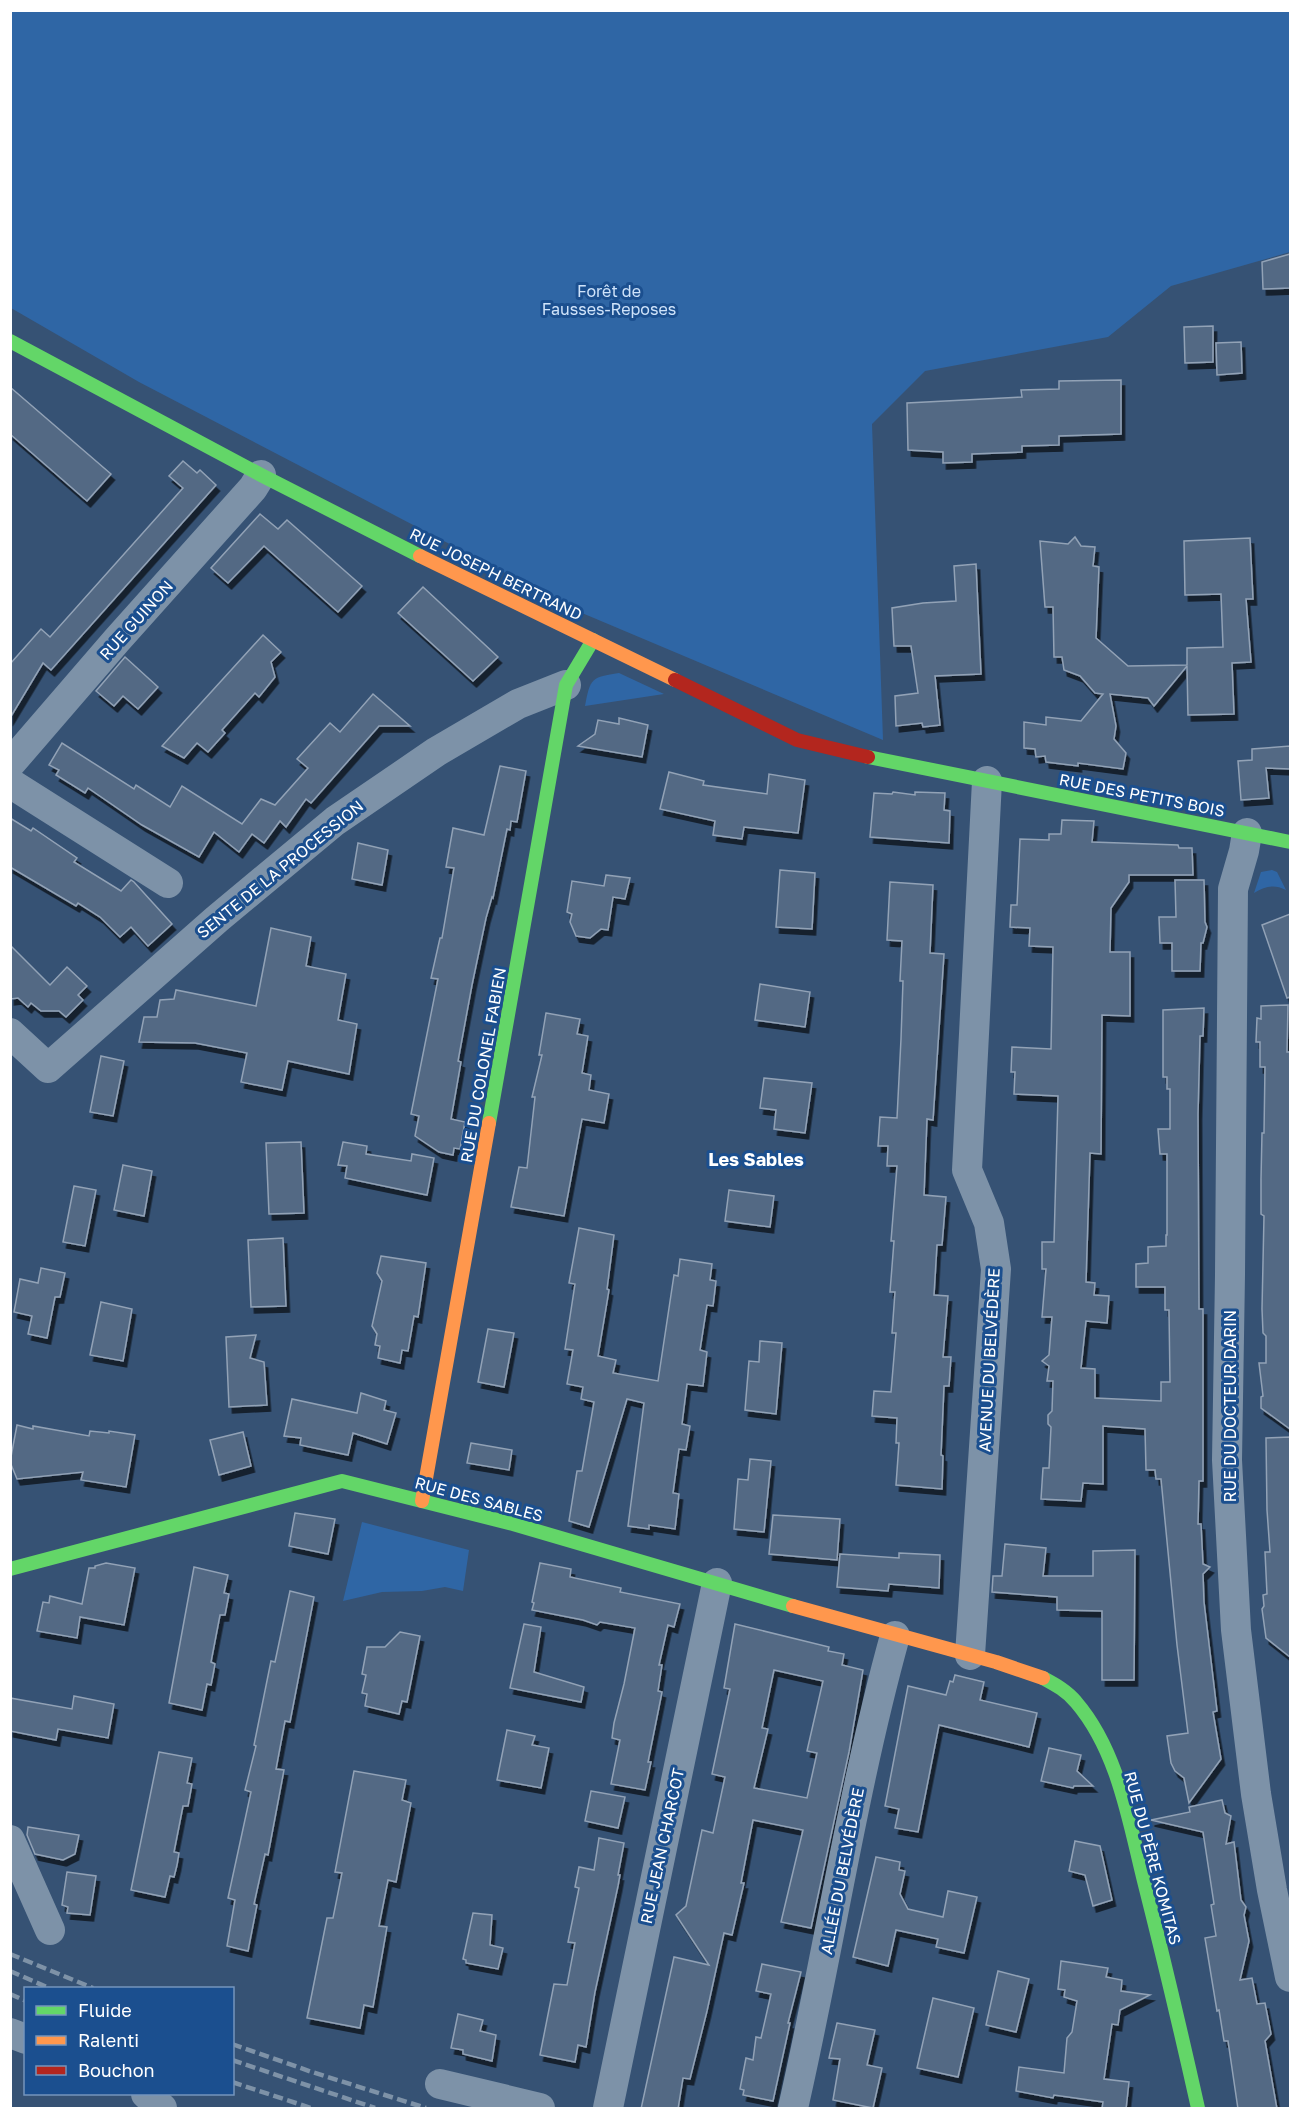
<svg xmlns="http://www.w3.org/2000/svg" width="1301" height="2119" viewBox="0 0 1301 2119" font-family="'Golos Text',sans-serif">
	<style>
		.green { fill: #2f66a5 }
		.building { fill: #526984; stroke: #92a2b6; stroke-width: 1.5; fill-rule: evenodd; filter: url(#shadow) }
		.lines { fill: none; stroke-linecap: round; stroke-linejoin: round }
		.street { stroke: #7d92a8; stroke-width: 30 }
		.fast { stroke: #63d668; stroke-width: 14 }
		.slow { stroke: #ff974d; stroke-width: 14 }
		.jam { stroke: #b3261e; stroke-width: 14 }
		.rail { stroke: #7e92a7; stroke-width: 4.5; stroke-dasharray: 10 4.5; stroke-linecap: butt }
		.labels { text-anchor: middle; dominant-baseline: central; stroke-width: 6; stroke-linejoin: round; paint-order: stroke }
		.park-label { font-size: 16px; fill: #cfe3fa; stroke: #1b4f8f }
		.street-label { font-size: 16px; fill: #fff; stroke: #1b4f8f }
		.neighbourhood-label { font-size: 18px; font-weight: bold; fill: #fff; stroke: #1b4f8f }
	</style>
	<defs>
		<filter id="shadow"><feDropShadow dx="3.5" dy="6" stdDeviation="0" flood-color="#0009"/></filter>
	</defs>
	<rect width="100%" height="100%" fill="#365274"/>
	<g class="green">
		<polygon points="11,10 1290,11 1290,252 1171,286 1108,337 925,371 872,424 883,740 582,613 139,382 11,308"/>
		<path d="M619,673L664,694L585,706C590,678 592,677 619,673Z"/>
		<path d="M1272,870L1277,872L1286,890C1274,884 1266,886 1254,893L1261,872Z"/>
		<polygon points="362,1522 469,1550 463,1591 445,1587 422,1591 382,1592 343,1601"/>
	</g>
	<g class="building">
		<polygon points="1290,254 1290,288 1263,289 1262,262"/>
		<polygon points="1213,326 1213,362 1185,363 1184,327"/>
		<polygon points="1241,342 1242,373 1217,375 1216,343"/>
		<polygon points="1121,380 1121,434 1059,436 1059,445 1022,446 1022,452 972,454 972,462 943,463 943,452 908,450 907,403 1022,397 1021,390 1059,389 1059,381"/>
		<polygon points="10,387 111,474 87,501 10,434"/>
		<polygon points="183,461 197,473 200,470 216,485 51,670 43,663 10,718 10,664 41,629 50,637 183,488 169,476"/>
		<polygon points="260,514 278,529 287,520 362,586 338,612 264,546 228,583 211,568"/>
		<polygon points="1075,537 1081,546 1095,547 1093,566 1099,567 1096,638 1128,666 1187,665 1187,648 1223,647 1221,594 1185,595 1184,541 1250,538 1253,599 1246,599 1251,662 1232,663 1234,714 1188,715 1187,666 1154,706 1148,698 1110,694 1116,726 1114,739 1126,753 1123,769 1078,763 1078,766 1046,762 1045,756 1036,757 1035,749 1024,748 1024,722 1046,725 1046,717 1081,721 1103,694 1095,693 1080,676 1064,670 1062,657 1054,657 1053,607 1045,607 1040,541 1068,544"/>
		<polygon points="976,564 981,674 935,676 940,725 923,727 922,723 896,726 895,696 918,693 911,646 894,646 892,608 923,603 956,601 954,566"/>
		<polygon points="423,587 498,657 473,681 398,613"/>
		<polygon points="263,635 281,652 271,662 275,677 259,697 255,693 222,730 225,733 208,752 197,743 184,758 162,746"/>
		<polygon points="125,657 158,687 138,709 123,696 114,706 96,691"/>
		<polygon points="373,694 410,726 379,726 311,803 306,799 286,827 280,821 264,843 252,834 239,852 214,832 199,857 142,825 88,788 85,793 56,775 59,770 49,765 62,743 134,789 136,785 170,807 182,786 242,824 261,799 275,805 308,768 297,759 330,723 340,732"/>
		<polygon points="619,718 648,725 642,757 578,746 595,734 598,720 619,724"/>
		<polygon points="1290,746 1290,769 1266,768 1269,798 1241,800 1238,761 1252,760 1252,749"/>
		<polygon points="500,766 526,771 517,822 511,821 510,830 507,829 493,898 492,897 486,918 472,985 458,1061 461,1062 451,1119 465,1122 460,1149 454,1148 453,1155 439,1152 415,1136 419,1116 411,1114 438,979 431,978 440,938 442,938 454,868 446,867 453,828 484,835"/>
		<polygon points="669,772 704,781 703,785 767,794 769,774 805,780 798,833 744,827 742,839 713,835 715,821 660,809"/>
		<polygon points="893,792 915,795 915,792 945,793 944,810 950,811 949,843 870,837 874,793 892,794"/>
		<polygon points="10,818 31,831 33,828 77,858 74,862 121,891 131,880 134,882 172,924 148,946 131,927 120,937 100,917 78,903 76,906 10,867"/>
		<polygon points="1062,820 1094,821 1092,842 1178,845 1179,848 1192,848 1193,875 1129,875 1129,882 1111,908 1110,952 1130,952 1130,1016 1102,1015 1101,1154 1090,1153 1086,1282 1095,1283 1094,1295 1109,1296 1107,1323 1086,1321 1081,1368 1095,1369 1095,1398 1161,1401 1161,1382 1170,1382 1169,1310 1165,1310 1165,1287 1136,1287 1136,1264 1148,1263 1148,1247 1166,1246 1166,1235 1167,1235 1167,1154 1160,1154 1158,1129 1170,1129 1170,1089 1167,1089 1167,1077 1163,1077 1163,1010 1204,1008 1203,1036 1200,1036 1198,1114 1199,1309 1203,1309 1203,1481 1199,1481 1198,1524 1201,1524 1203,1564 1210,1567 1203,1574 1204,1602 1217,1711 1213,1712 1221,1759 1189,1803 1184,1778 1175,1771 1171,1763 1167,1736 1188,1733 1177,1645 1161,1479 1156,1479 1155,1470 1146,1470 1145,1429 1103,1426 1103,1484 1083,1483 1081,1501 1041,1499 1043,1468 1049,1468 1051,1427 1048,1424 1048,1415 1052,1411 1053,1381 1047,1381 1049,1366 1042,1361 1049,1355 1052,1317 1042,1317 1046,1269 1042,1269 1042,1242 1054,1242 1058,1096 1014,1094 1015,1072 1011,1072 1012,1047 1051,1049 1053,947 1029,946 1030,928 1010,927 1011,905 1017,905 1020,839 1049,840 1049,834 1061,834"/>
		<polygon points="358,843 388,850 382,885 352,879"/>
		<polygon points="780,870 815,873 812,929 776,927"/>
		<polygon points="606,875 630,878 625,899 613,897 608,930 601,929 590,938 576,936 570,922 572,914 567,912 572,881 604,886"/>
		<polygon points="1175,880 1204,880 1205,922 1207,927 1203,943 1201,943 1200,971 1172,971 1172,943 1160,943 1159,917 1176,917"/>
		<polygon points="890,882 933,885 930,953 944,954 933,1120 927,1119 924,1195 946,1197 942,1245 937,1245 934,1295 948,1296 943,1357 951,1357 949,1386 944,1386 941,1455 943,1456 942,1489 896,1485 899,1443 896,1443 897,1418 872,1416 874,1391 891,1392 896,1333 892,1333 895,1292 890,1292 894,1241 891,1241 897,1166 887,1166 888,1146 878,1146 880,1117 897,1118 901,1039 903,981 900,981 902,941 887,940"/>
		<polygon points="1290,914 1290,997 1287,998 1262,925"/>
		<polygon points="271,928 311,937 306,966 346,974 338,1020 357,1024 349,1074 288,1061 282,1090 241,1082 247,1053 195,1043 139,1042 144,1017 157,1017 160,1000 174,999 176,990 256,1006"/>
		<polygon points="10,945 50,985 67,967 87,986 78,995 83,1000 66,1017 59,1011 41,1011 31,1003 28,1007 18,998 11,999"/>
		<polygon points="760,984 810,992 805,1027 755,1020"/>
		<polygon points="1288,1005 1287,1052 1290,1052 1290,1429 1261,1408 1261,1397 1263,1396 1259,1363 1266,1363 1266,1336 1263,1333 1262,1309 1264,1216 1261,1214 1261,1179 1262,1133 1264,1133 1265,1067 1260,1067 1260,1042 1256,1042 1257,1018 1261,1019 1261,1006"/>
		<polygon points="546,1013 580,1019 577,1034 588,1036 582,1073 591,1075 589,1090 609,1094 604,1123 582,1119 564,1216 511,1207 519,1167 527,1168 535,1097 532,1097 542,1055 539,1055"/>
		<polygon points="101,1056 124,1061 113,1116 90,1112"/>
		<polygon points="764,1078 812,1083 805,1133 774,1129 776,1110 760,1108"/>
		<polygon points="301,1142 304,1213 269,1214 266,1143"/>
		<polygon points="343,1142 367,1146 366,1154 411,1161 412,1154 434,1158 427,1195 345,1178 347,1166 338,1165"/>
		<polygon points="123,1165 152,1171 144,1216 114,1210"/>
		<polygon points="74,1186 96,1190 85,1246 63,1242"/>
		<polygon points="729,1190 774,1196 770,1227 725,1221"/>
		<polygon points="579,1228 614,1235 607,1289 609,1290 598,1356 616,1360 613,1373 658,1381 674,1275 678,1276 680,1259 712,1264 710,1280 716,1281 713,1306 707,1305 700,1350 707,1352 703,1386 687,1384 682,1424 690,1426 686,1450 679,1449 673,1493 679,1494 675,1529 649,1525 649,1529 628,1526 644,1403 627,1399 589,1527 569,1521 577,1471 582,1471 594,1402 581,1399 583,1387 567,1384 573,1350 565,1349 575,1284 569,1283"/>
		<polygon points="283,1238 286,1306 251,1307 248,1240"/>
		<polygon points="381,1256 426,1263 418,1317 414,1316 408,1351 402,1350 400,1363 378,1358 380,1346 375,1345 377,1334 372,1326 382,1281 377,1273"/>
		<polygon points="41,1268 65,1273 60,1297 55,1297 47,1338 28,1334 32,1316 14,1312 20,1279 38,1283"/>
		<polygon points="101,1302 132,1309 123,1361 90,1355"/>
		<polygon points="488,1329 514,1333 504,1387 478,1382"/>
		<polygon points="256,1335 250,1358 264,1362 267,1405 229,1407 226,1337"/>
		<polygon points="760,1341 782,1343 776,1414 745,1410 749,1361 759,1362"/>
		<polygon points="361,1393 386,1401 384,1410 396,1413 387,1444 353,1433 348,1455 300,1445 301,1438 284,1436 292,1399 357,1413"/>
		<polygon points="17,1425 33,1429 33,1426 89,1436 90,1431 109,1433 109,1431 135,1435 126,1487 81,1480 83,1472 17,1479 10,1462"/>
		<polygon points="243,1432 251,1466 219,1475 210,1440"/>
		<polygon points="1290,1437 1290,1657 1266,1638 1262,1609 1264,1606 1263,1595 1267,1594 1265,1552 1270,1552 1267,1510 1266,1438"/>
		<polygon points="471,1443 512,1450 509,1470 467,1463"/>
		<polygon points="750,1459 771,1461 764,1532 734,1529 738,1479 748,1480"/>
		<polygon points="295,1513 335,1519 328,1554 289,1546"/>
		<polygon points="773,1515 840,1519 837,1560 769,1554"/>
		<polygon points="1005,1544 1046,1548 1043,1576 1093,1576 1093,1551 1135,1550 1134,1680 1102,1680 1102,1611 1057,1610 1057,1597 992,1592 993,1576 1002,1576"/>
		<polygon points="899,1553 940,1555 939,1588 889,1584 888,1591 837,1587 840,1554 899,1558"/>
		<polygon points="106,1563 135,1568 124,1625 80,1617 77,1638 37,1631 43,1602 49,1603 50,1596 82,1604 89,1568 95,1568 95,1566"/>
		<polygon points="540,1563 571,1569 570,1577 621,1588 620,1592 680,1604 674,1627 668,1625 659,1665 662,1665 658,1691 662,1692 648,1762 651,1762 645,1790 611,1784 620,1740 612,1738 614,1723 624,1684 635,1628 600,1622 597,1625 583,1620 532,1610 534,1603 532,1602"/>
		<polygon points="194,1567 228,1575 224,1593 229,1594 225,1615 220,1615 211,1662 215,1664 213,1675 211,1685 207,1684 202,1710 169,1703"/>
		<polygon points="290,1591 314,1597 290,1722 285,1721 276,1769 284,1770 268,1855 265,1854 254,1904 257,1905 248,1951 227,1946 235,1900 228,1898 251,1792 245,1790 256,1746 254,1745 271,1661 275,1662"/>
		<polygon points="524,1624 541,1627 534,1672 584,1687 581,1702 510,1688"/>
		<path d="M735,1624L829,1647L828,1651L844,1654L842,1665L863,1670L849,1752L811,1928L781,1922L803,1830L753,1820L741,1883H744L732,1935L724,1933L707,2011L690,2079L683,2078L678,2109H641L674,1957L709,1965L676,1915L686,1906L702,1830L713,1833L725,1777L712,1774L730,1689L724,1688ZM774,1670L823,1681L807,1751L817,1753L807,1798L754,1788L768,1729L762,1728Z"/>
		<polygon points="400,1632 420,1636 407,1702 402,1701 399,1714 365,1706 367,1694 362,1693 366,1675 362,1674 367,1647 385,1647"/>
		<polygon points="955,1675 984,1682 980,1700 1037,1713 1029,1747 939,1725 918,1832 895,1828 899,1809 885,1806 908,1686 946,1695 950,1681 953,1682"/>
		<polygon points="74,1696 114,1704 108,1738 58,1729 56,1740 10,1731 10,1698 72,1709"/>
		<polygon points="507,1730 535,1736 532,1745 549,1748 541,1788 497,1780"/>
		<polygon points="1049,1748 1081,1755 1077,1771 1093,1786 1074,1786 1073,1788 1041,1781"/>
		<polygon points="159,1752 192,1758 187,1783 192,1784 188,1806 183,1806 174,1852 179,1853 177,1865 174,1877 170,1876 165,1897 131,1890"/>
		<polygon points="354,1771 406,1780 402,1800 411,1803 396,1882 388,1880 379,1926 387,1927 373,2007 364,2005 360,2028 307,2018 327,1918 333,1918 342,1873 335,1872"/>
		<polygon points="591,1791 625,1797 618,1828 585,1821"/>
		<polygon points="1222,1800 1225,1813 1231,1816 1226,1844 1234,1842 1241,1900 1246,1907 1244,1915 1249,1941 1240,1980 1252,1978 1257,2004 1265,2003 1271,2034 1265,2041 1277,2109 1238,2109 1228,2041 1224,2041 1219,2010 1217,2011 1205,1938 1216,1936 1211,1905 1214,1904 1203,1832 1151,1820 1190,1812 1189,1807"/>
		<polygon points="28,1827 79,1835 75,1854 63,1860 35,1854 27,1835"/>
		<polygon points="599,1838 624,1843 618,1875 620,1875 618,1886 595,1992 586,2047 578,2045 575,2062 540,2055 554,1984 567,1985 575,1943 568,1942 579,1888 575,1887 579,1867 594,1870"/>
		<polygon points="1075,1841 1100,1846 1112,1900 1093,1906 1085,1875 1069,1871"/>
		<polygon points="876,1857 900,1862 899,1870 905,1871 900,1894 908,1909 943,1917 948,1891 977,1897 964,1953 936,1947 938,1939 896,1930 888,1966 853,1957"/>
		<polygon points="67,1872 96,1876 90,1915 67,1913 68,1907 62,1905"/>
		<polygon points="473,1913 492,1915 490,1945 503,1948 498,1969 466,1963 466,1960 463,1959"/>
		<polygon points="1061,1961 1108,1968 1106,1977 1122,1980 1121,1991 1150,1995 1120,2010 1118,2025 1112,2024 1104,2079 1129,2082 1126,2109 1102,2109 1103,2102 1054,2095 1053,2098 1016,2091 1019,2067 1064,2073 1067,2038 1072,2032 1077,2001 1064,1997 1065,1990 1058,1989"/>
		<polygon points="762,1964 801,1972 788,2023 790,2023 773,2101 743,2095 744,2090 740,2089 746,2058 753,2060 756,2037 761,2038 771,1994 756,1991"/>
		<polygon points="998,1971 1029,1979 1016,2032 986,2025"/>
		<polygon points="933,1998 974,2008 958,2077 917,2068"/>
		<polygon points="458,2014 483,2020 480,2031 496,2035 492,2061 463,2054 463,2050 451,2048"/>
		<polygon points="837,2023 875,2030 867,2065 882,2068 873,2108 833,2100 840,2059 829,2058"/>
	</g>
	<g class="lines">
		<g class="street">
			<polyline points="10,764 117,640 253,488 261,475"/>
			<polyline points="10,783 168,883"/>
			<polyline points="1247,833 1244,851 1233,889 1230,1275 1227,1460 1236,1630 1256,1794 1272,1890 1290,1977"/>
			<polyline points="10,1033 48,1068 217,919 335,821 436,752 518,704 566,685"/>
			<polyline points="970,1655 996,1269 989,1223 967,1170 987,781"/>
			<polyline points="10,1840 50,1930"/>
			<polyline points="10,2033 26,2039"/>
			<polyline points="440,2084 540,2108"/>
			<polyline points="146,2094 162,2108"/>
			<polyline points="608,2108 717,1583"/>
			<path d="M793,2108C829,1951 852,1791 895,1636"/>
		</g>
		<g class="fast">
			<polyline points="10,341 261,475 420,556"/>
			<polyline points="868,757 1290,842"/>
			<polyline points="489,1123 566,685 593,640"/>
			<polyline points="10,1569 342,1481 513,1524 793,1606"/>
			<path d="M1043,1678C1056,1685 1067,1691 1076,1702C1118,1751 1129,1821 1144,1881C1163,1956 1181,2032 1198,2108"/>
		</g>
		<g class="slow">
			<polyline points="420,556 675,680"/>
			<polyline points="422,1501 489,1123"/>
			<polyline points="793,1606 996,1662 1043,1678"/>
		</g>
		<polyline class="jam" points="675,680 797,740 868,757"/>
		<g class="rail">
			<polyline points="10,1954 93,1988"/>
			<polyline points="10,1971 49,1988"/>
			<polyline points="10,1994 26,2001"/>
			<polyline points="232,2044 312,2072 426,2108"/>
			<polyline points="232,2060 375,2108"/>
			<polyline points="232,2082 311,2108"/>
		</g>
	</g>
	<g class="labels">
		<g class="park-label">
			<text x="609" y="291">Forêt de<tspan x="609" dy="18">Fausses-Reposes</tspan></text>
		</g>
		<g class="street-label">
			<text transform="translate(496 574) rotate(26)">RUE JOSEPH BERTRAND</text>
			<text transform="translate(136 620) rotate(-48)">RUE GUINON</text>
			<text transform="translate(1142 795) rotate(11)">RUE DES PETITS BOIS</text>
			<text transform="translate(280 869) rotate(-39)">SENTE DE LA PROCESSION</text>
			<text transform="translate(483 1065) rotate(-80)">RUE DU COLONEL FABIEN</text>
			<text transform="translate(989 1360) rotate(-87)">AVENUE DU BELVÉDÈRE</text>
			<text transform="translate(1230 1406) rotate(-90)">RUE DU DOCTEUR DARIN</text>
			<text transform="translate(479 1499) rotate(15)">RUE DES SABLES</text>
			<text transform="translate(662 1846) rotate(-78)">RUE JEAN CHARCOT</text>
			<text transform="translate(1153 1858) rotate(75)">RUE DU PÈRE KOMITAS</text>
			<text transform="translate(842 1871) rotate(-79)">ALLÉE DU BELVÉDÈRE</text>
		</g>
		<g class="neighbourhood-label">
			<text x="756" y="1159">Les Sables</text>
		</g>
	</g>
	<rect width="1301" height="2119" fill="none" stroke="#ffffff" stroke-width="24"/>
	<rect x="24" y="1987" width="210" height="108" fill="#1b4f8f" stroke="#7695bc" stroke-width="1.5"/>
	<rect x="36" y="2006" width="30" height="9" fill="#63d668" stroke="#7695bc" stroke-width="1.5"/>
	<text x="78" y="2017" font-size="18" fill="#ffffff">Fluide</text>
	<rect x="36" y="2036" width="30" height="9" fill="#ff974d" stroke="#7695bc" stroke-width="1.5"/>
	<text x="78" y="2047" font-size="18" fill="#ffffff">Ralenti</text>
	<rect x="36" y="2066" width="30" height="9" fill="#b3261e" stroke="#7695bc" stroke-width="1.5"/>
	<text x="78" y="2077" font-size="18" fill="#ffffff">Bouchon</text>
</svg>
